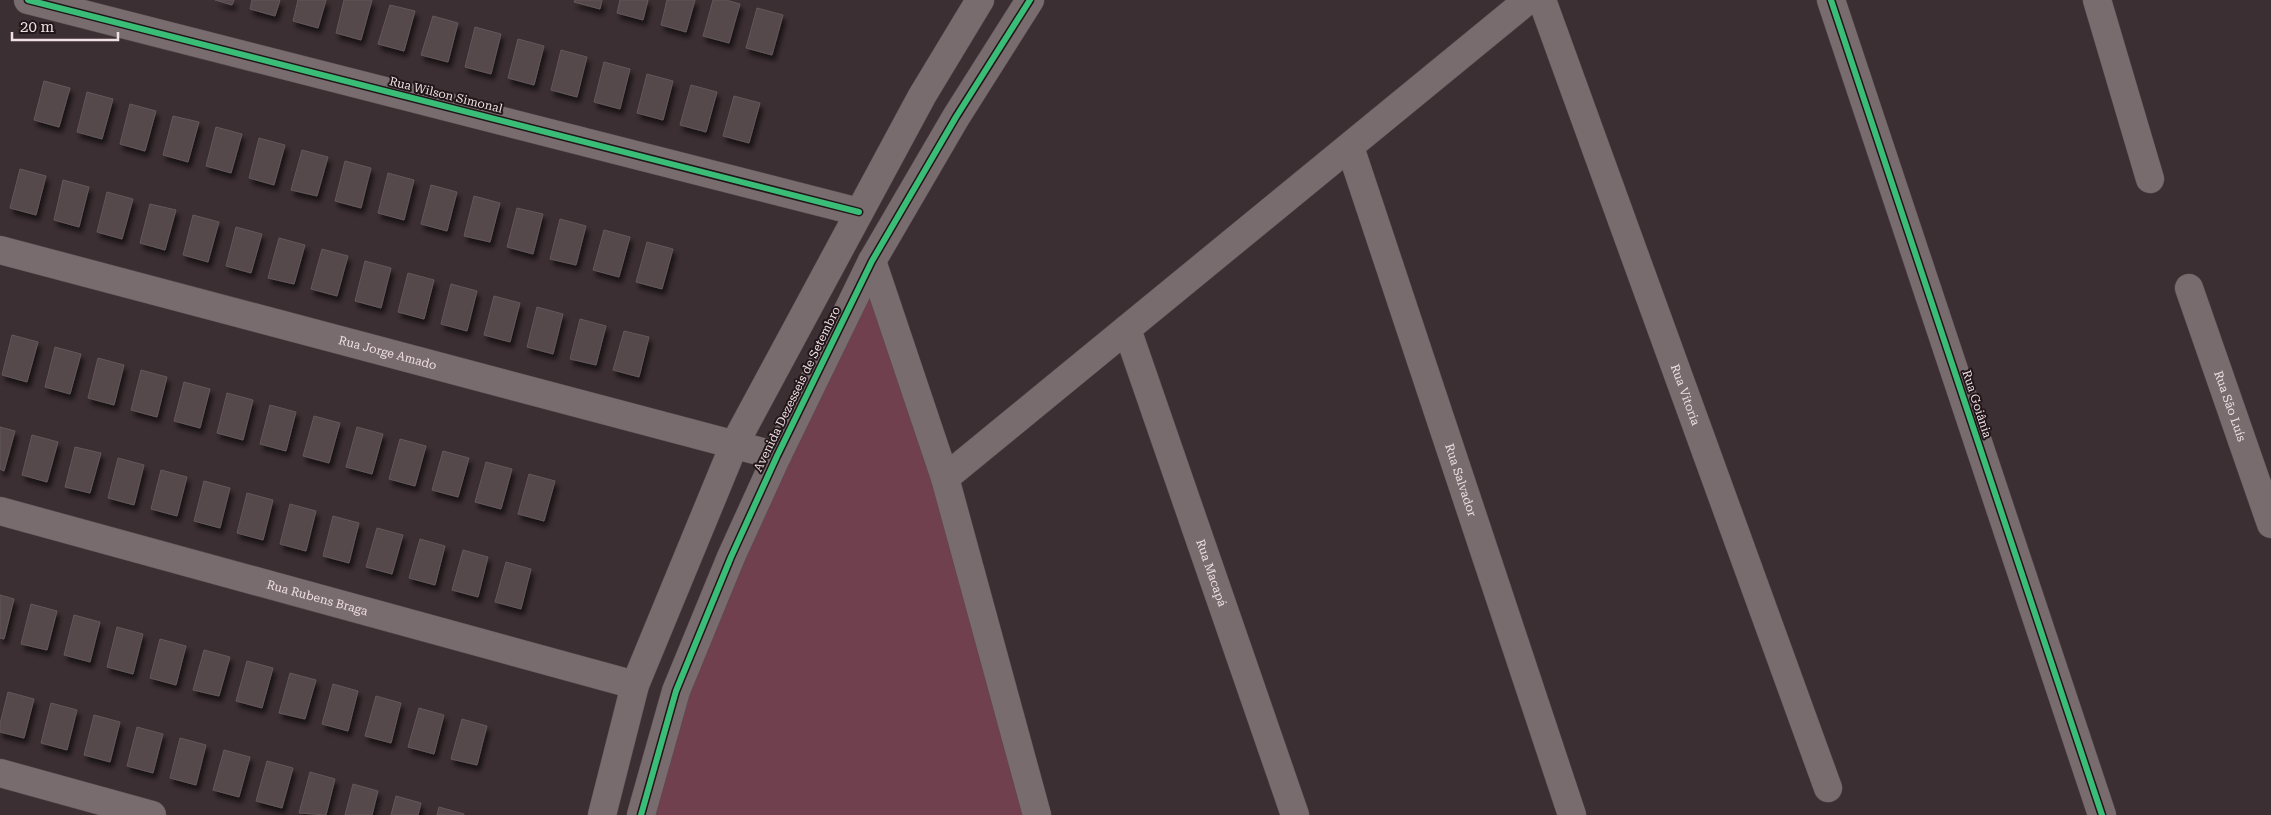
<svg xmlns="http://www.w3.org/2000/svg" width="2271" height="815" viewBox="0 0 2271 815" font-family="'Roboto Serif',serif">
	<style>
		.green { fill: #70404f }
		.building { fill: #54484b; stroke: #64585b; filter: url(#shadow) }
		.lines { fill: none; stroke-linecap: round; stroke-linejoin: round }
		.street-casing { stroke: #584c50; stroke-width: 29 }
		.street { stroke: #786c6f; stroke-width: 28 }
		.cycleway-casing { stroke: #211619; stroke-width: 9 }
		.cycleway { stroke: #3abd76; stroke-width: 6 }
		.labels { text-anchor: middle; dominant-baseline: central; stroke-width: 4; stroke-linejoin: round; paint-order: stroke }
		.street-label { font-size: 12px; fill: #f0dfe3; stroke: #211619 }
	</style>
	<defs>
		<filter id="shadow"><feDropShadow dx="3" dy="5.5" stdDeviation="2.5" flood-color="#0009"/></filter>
	</defs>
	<rect width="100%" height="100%" fill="#3c2f33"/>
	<polygon class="green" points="872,261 1037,815 645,815 653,774"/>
	<g class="building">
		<polygon points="215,0 234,0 232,5"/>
		<polygon points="252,0 280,0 275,16 250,9"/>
		<polygon points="298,0 326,0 318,28 293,21"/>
		<polygon points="344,0 372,0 361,40 336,33"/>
		<polygon points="575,0 602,0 600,9 574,2"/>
		<polygon points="620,0 648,0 643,20 617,13"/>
		<polygon points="667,0 695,0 686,32 661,25"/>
		<polygon points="713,0 726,0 740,4 729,43 703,36"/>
		<polygon points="390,5 415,11 404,51 378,44"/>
		<polygon points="757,8 783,15 772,55 746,48"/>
		<polygon points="433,16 458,23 448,62 421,55"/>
		<polygon points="475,27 501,34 491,74 465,67"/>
		<polygon points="518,39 544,46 534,85 508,78"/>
		<polygon points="561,50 587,57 577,97 551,90"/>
		<polygon points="604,62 630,69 620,109 594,102"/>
		<polygon points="647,74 673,81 663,120 637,113"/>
		<polygon points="44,81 70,88 59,127 34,120"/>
		<polygon points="691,85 717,92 706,132 680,125"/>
		<polygon points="87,92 113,99 102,139 77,132"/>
		<polygon points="734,96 760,103 749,143 723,136"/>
		<polygon points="130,104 156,111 145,151 120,144"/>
		<polygon points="173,116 199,122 188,162 163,155"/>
		<polygon points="216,127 242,134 231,173 206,166"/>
		<polygon points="259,138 285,145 274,185 249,178"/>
		<polygon points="302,150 328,157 317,196 291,190"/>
		<polygon points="345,161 371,168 361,208 335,201"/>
		<polygon points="20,169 46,176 36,215 10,208"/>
		<polygon points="388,173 414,180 404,220 378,213"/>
		<polygon points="63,180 89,187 79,227 54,220"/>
		<polygon points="431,185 457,192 447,231 421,224"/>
		<polygon points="107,192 133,199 122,239 97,232"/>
		<polygon points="474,196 500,203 490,242 464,236"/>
		<polygon points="150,204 176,210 165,250 140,243"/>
		<polygon points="517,208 543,214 533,254 507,247"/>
		<polygon points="193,215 219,222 208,262 183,255"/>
		<polygon points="560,219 586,226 576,265 550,259"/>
		<polygon points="236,227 262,234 251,273 226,266"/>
		<polygon points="604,230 630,237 619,277 593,270"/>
		<polygon points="279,238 305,245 294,284 268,278"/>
		<polygon points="647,242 673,249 662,289 636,282"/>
		<polygon points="322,249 348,256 337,296 311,289"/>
		<polygon points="365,261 391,268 381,308 355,301"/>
		<polygon points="408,273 434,280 424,319 398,312"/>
		<polygon points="451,284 477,291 467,331 441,324"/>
		<polygon points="494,296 520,303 510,342 484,335"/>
		<polygon points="537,307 563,314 553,354 527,347"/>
		<polygon points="580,319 606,326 596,365 570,359"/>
		<polygon points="624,331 649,337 639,377 613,370"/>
		<polygon points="12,335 38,342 27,382 2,375"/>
		<polygon points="55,347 81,354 70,394 45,387"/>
		<polygon points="98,358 124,365 114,405 88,398"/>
		<polygon points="141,370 167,377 157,417 131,410"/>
		<polygon points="184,382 210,389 200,428 174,421"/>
		<polygon points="227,393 253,400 243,440 217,433"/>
		<polygon points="270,405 296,412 286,451 260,444"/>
		<polygon points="314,416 340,423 329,463 303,456"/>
		<polygon points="0,427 15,431 4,471 0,469"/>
		<polygon points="357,427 383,434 372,474 346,467"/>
		<polygon points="32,435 58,442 47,482 22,475"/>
		<polygon points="400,439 426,446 415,486 389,479"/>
		<polygon points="75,447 101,453 90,493 65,487"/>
		<polygon points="443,451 469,458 458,497 432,490"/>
		<polygon points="118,458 144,465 134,505 108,498"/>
		<polygon points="486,462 512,469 501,509 475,502"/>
		<polygon points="161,470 187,477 177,516 151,509"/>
		<polygon points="529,474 555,481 544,521 518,514"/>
		<polygon points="204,481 230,488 220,528 194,521"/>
		<polygon points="247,493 273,500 263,540 237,533"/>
		<polygon points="290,504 316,511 306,551 280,544"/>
		<polygon points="333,516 359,523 349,563 323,556"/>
		<polygon points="377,528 403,535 392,574 366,567"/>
		<polygon points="420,539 445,546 435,585 409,578"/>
		<polygon points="463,550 488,557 478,597 452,590"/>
		<polygon points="506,562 531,569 521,609 495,602"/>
		<polygon points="0,595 14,599 4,639 0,638"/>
		<polygon points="31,604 57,611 47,650 21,644"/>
		<polygon points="74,615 100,622 90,662 64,655"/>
		<polygon points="117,627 143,634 133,674 107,667"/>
		<polygon points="160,639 186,646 176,685 150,678"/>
		<polygon points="204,650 230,657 219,696 193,690"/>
		<polygon points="247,661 273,668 262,708 236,701"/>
		<polygon points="290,673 316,680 305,719 279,713"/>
		<polygon points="333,684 358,691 348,731 322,724"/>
		<polygon points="8,692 34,699 24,738 0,732 0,724"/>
		<polygon points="376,696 401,703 391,743 365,736"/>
		<polygon points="51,703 77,710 67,750 41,743"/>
		<polygon points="419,708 444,715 434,754 408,747"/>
		<polygon points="94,715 120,722 110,762 84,755"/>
		<polygon points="462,719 487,726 477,765 451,759"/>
		<polygon points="137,727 163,734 153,773 127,766"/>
		<polygon points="180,738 206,745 196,785 170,778"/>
		<polygon points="224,750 250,757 239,797 213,790"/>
		<polygon points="267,761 293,768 282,808 256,801"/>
		<polygon points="310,772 335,779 326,815 299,813"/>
		<polygon points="353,784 378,791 372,815 345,815"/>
		<polygon points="396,796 421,803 418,815 391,815"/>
		<polygon points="439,807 464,814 464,815 437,815"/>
	</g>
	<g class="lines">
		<defs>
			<g id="street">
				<polyline points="28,0 859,212"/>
				<path id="s1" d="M1542,0L1828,788"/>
				<polyline points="1831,0 2102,815"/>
				<polyline points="2097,0 2150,179"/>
				<path id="s2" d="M1350,147L1572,815"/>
				<path id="s3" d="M0,250L777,456"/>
				<polyline points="872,261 945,478 1037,815"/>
				<path id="s4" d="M2189,288L2271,524"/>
				<path id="s5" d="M1127,329L1295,815"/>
				<polyline points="945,478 1528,0"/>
				<path id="s6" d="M0,511L635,685"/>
				<polyline points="0,773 152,815"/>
				<polyline points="602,815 635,685 734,445 922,96 980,0"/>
				<polyline points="641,815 676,691 731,557 777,456 872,261 956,117 1030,0"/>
			</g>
		</defs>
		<use href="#street" class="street-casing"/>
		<use href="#street" class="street"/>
		<defs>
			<g id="cycleway">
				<polyline points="28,0 859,212"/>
				<polyline points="1831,0 2102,815"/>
				<polyline points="641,815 676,691 731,557 777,456 872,261 956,117 1030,0"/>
			</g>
		</defs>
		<use href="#cycleway" class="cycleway-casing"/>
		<use href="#cycleway" class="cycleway"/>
	</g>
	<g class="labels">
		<g class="street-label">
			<text transform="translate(446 95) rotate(14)">Rua Wilson Simonal</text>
			<text stroke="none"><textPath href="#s3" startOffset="401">Rua Jorge Amado</textPath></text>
			<text transform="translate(797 389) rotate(-64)">Avenida Dezesseis de Setembro</text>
			<text stroke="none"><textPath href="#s1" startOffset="420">Rua Vitoria</textPath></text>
			<text transform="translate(1977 404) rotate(72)">Rua Goiânia</text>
			<text stroke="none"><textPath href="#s4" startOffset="125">Rua São Luís</textPath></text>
			<text stroke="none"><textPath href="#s2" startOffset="351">Rua Salvador</textPath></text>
			<text stroke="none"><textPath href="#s5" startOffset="258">Rua Macapá</textPath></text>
			<text stroke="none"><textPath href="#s6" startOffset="329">Rua Rubens Braga</textPath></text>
		</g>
	</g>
	<path d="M12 32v8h106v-8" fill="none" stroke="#f0dfe3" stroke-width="2.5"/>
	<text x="20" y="32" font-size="15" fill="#f0dfe3" stroke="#211619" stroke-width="4" paint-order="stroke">20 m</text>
</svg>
